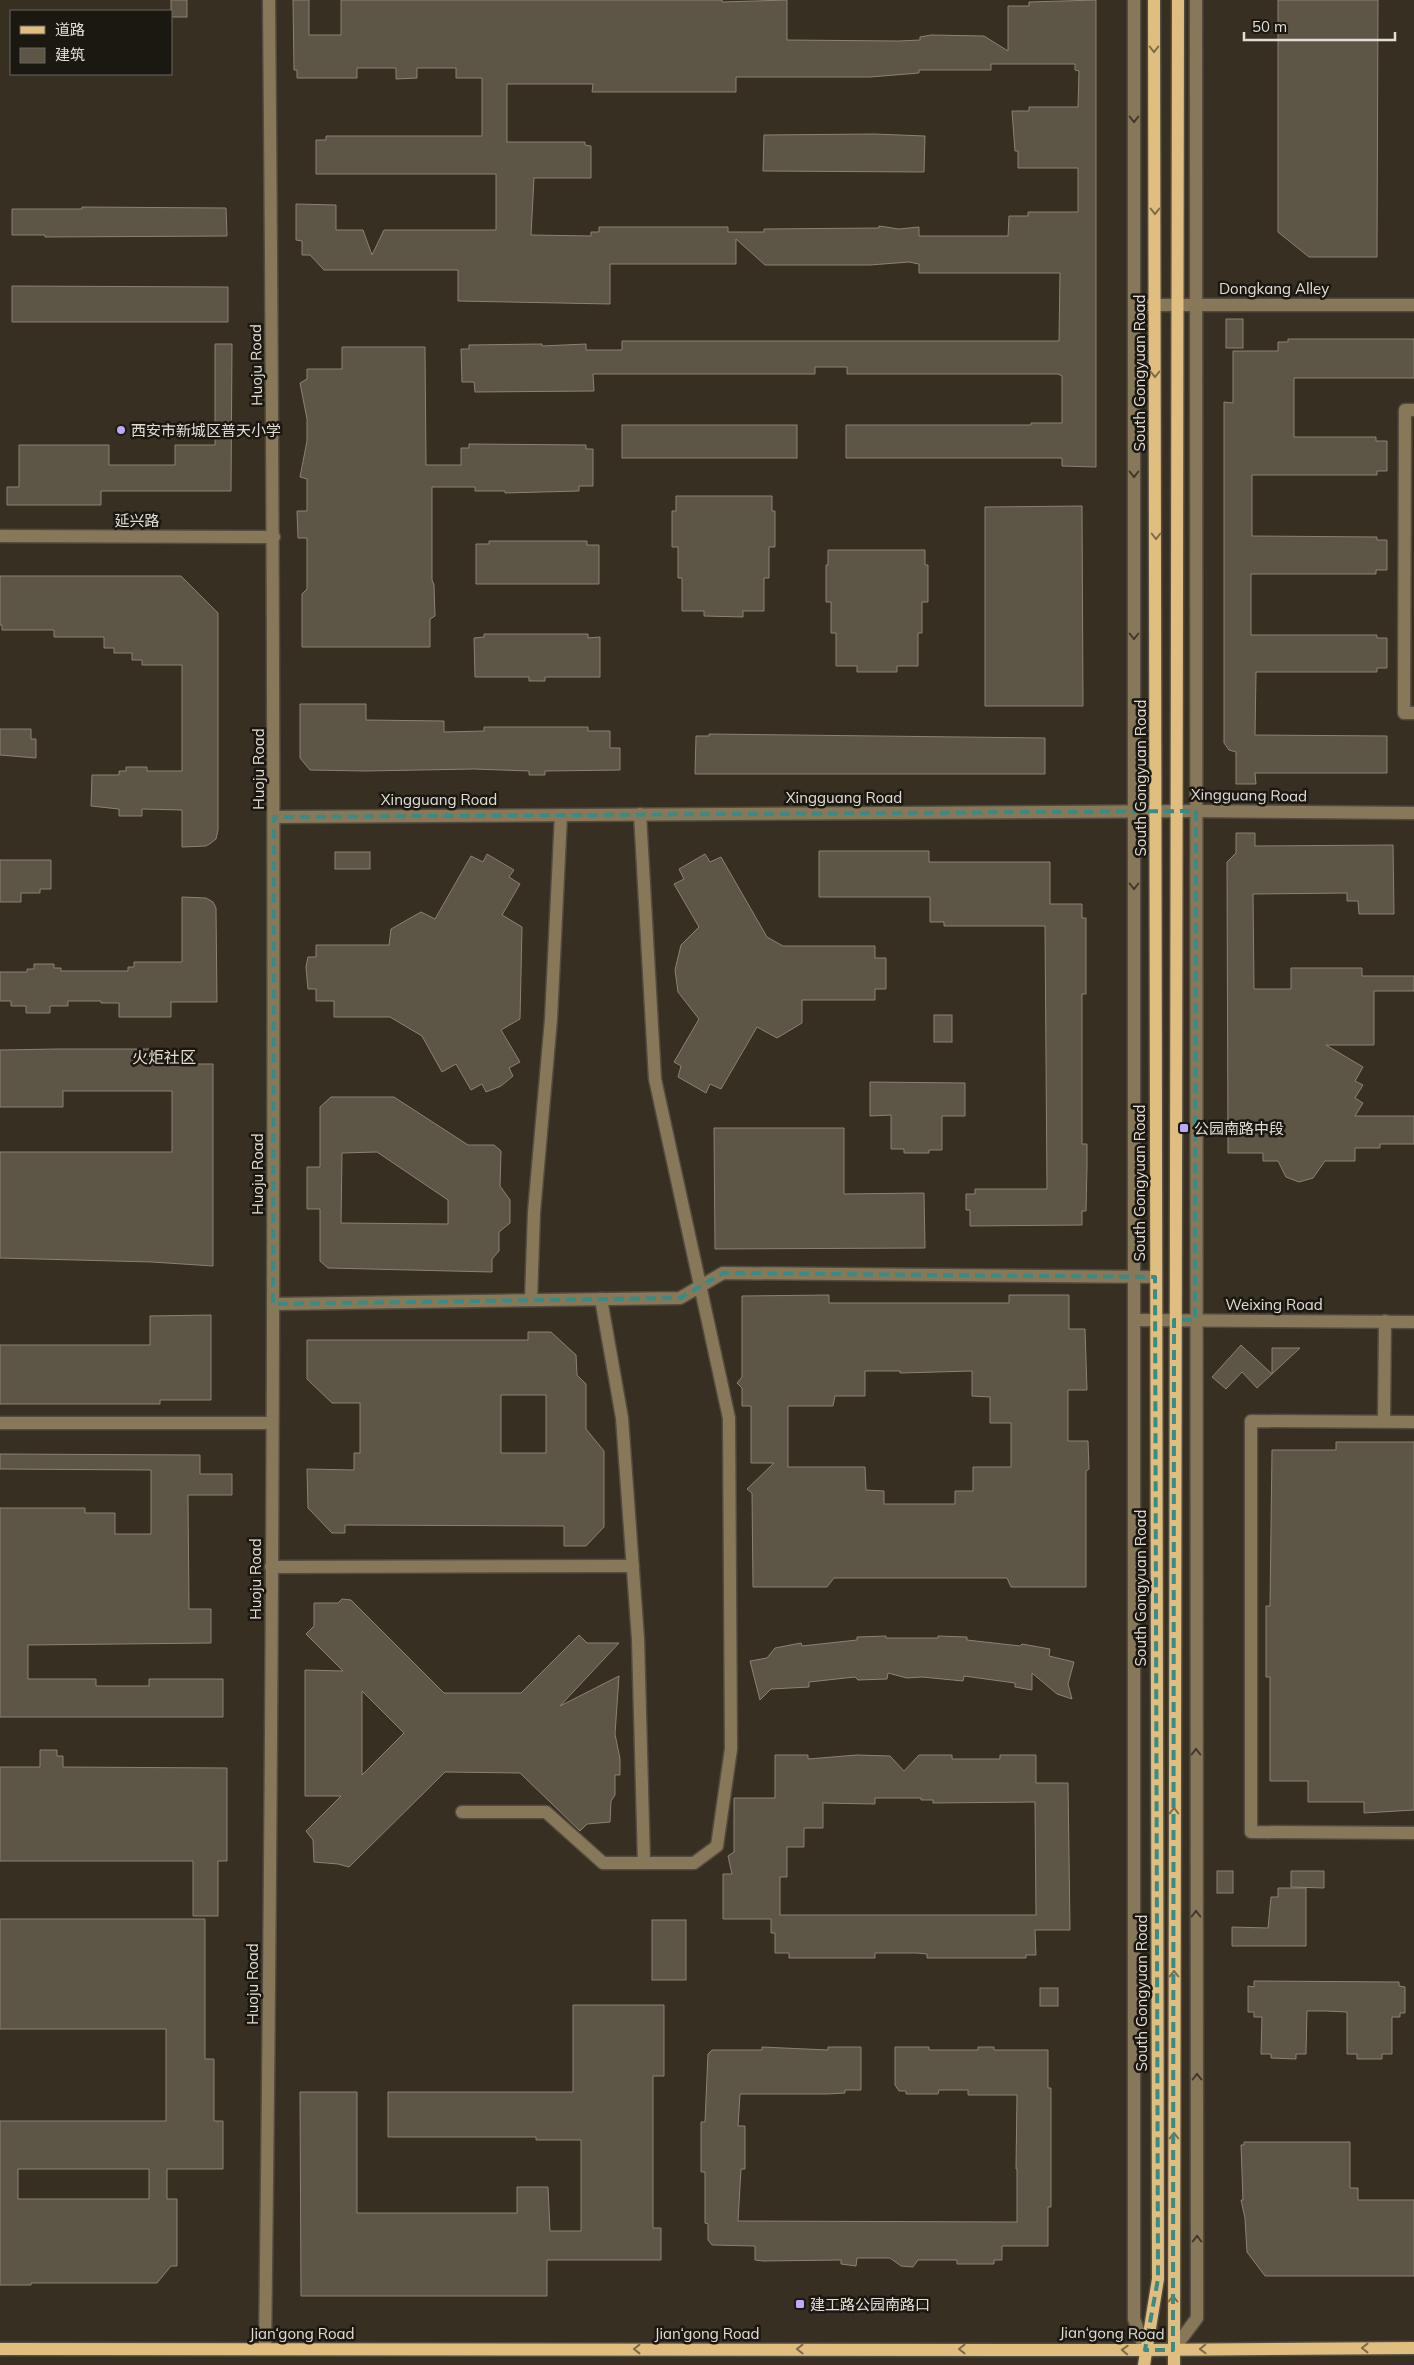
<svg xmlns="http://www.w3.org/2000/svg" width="1414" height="2365" viewBox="0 0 1414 2365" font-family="Mulish,'Noto Sans SC',sans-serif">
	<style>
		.building { fill: #5d5546; stroke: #8b8273; fill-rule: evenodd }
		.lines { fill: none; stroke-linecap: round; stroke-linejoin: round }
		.minor-casing { stroke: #524b3f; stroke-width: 15 }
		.major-casing { stroke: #524b3f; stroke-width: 15 }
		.minor { stroke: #88785a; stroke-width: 12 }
		.major { stroke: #e0be80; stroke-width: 12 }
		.oneway { stroke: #7e6b49 }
		.oneway2 { stroke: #413a2b }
		.marked { fill: none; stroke: #398b83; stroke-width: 4; stroke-dasharray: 10 6; stroke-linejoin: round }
		.poi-dot { fill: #b9abf7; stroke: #1b1812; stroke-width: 2 }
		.labels { text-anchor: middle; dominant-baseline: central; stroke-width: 5; stroke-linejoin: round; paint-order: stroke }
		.street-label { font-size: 15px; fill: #e2ddd5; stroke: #1b1812 }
		.poi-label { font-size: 15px; fill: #e2ddd5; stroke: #1b1812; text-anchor: start }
		.neighbourhood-label { font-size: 16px; fill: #e5dccb; stroke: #1b1812 }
	</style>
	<rect width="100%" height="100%" fill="#372f22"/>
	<g class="building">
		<rect x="171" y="0" width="16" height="17"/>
		<path d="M293,0H309V35H341V0H722V2L787,0V40L899,41L920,40V37L931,35L984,36L1008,51V6H1029V2L1096,0V467L1062,466V458H846V425H1031V423H1062V376L1058,374H847V367H815V374H593L594,391L475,392L474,382H462L461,349H469V345L542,344V346L586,344V350H622V341H1059L1060,273H919V264L909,262L870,265H765L736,239V264H610V304L458,301V270H324L310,255H302V241L296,240V204L336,205V230H363L372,255L384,230H496V174H316V140H326V136H482V78H456V68H417V78L396,79V68H357V78H297V70H294ZM991,64H1075V70L1079,71L1078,107H1029V111H1012L1015,151H1018V168H1078V212H1028V216H1009L1008,236H919V227L899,229L879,226V228L764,229V232H728V227H599V232H591V236L531,235L534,178H591V146L585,145V142H507V84H593L592,92H736V77H870L919,73V70H991Z"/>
		<polygon points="1278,0 1378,0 1377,257 1309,257 1278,232"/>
		<polygon points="874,134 925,136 924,172 763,171 764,135"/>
		<polygon points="82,207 226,208 227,236 45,237 45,235 12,235 12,209 82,209"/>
		<polygon points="12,286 228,287 228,322 12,322"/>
		<rect x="1226" y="319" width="17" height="29"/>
		<polygon points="1288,339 1414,339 1414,378 1294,378 1294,437 1376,437 1376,441 1387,441 1387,471 1377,471 1377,475 1252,475 1252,536 1377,537 1377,540 1387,540 1387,570 1376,570 1376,574 1251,574 1251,635 1377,635 1377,638 1387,638 1387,668 1377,668 1377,672 1256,672 1255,735 1387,736 1387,773 1255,773 1256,784 1236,784 1236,752 1229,750 1224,743 1224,402 1233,403 1233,351 1278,351 1278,342 1288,342"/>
		<polygon points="215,344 232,344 231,491 101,491 101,505 7,505 7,487 19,487 19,445 109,445 109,465 175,465 175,445 215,445"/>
		<polygon points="342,347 425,347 426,465 461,465 461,448 469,448 469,444 586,445 586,449 593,449 593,486 579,486 579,491 505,493 505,491 475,491 475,487 432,487 432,580 434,585 435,616 430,619 430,647 302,647 302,594 307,589 307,538 298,538 297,511 307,511 307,479 300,477 307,441 307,419 300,383 307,379 307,369 342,369"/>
		<rect x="622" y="425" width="175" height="33"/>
		<polygon points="676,496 772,496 772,511 775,511 775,547 769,547 769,578 764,578 764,611 743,611 743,617 704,616 704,611 682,611 682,578 678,578 678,547 672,547 672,511 676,511"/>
		<polygon points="1082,506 1083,706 985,706 985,507"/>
		<polygon points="489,541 587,541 587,545 599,545 599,584 476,584 476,544 489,544"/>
		<polygon points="828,550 925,550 925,565 928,565 928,602 922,602 922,633 918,633 918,666 897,666 897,672 857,672 857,666 836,666 836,633 831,633 831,602 826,602 826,565 828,565"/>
		<polygon points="0,576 181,576 218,613 218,830 216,839 211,843 206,846 182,847 182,810 142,809 142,816 119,816 119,809 91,806 92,775 119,775 119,771 126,771 126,767 147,767 147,771 182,771 182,665 142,665 142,660 132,660 132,653 114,653 114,648 104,648 104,637 54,637 54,630 2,630 2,625 0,625"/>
		<polygon points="484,634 588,634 588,638 600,637 600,677 545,677 545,681 529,681 529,677 475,677 474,638 484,637"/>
		<polygon points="300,704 366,704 366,720 444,721 444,732 484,731 484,727 588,727 588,731 610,731 610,748 620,748 620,770 545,771 545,775 529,775 529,771 474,769 365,771 310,770 300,758"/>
		<polygon points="0,729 31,729 31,739 36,739 36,758 0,755"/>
		<polygon points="709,734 1045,738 1045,774 695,774 696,736 709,736"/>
		<polygon points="1236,833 1255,833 1255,846 1393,845 1394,914 1359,914 1358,901 1347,901 1347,893 1253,894 1254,989 1291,989 1291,968 1362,968 1362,976 1414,976 1414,991 1374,991 1374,1045 1326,1045 1363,1067 1355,1081 1363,1085 1355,1098 1363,1103 1355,1116 1414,1116 1414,1144 1380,1144 1380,1148 1355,1148 1355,1161 1325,1161 1313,1178 1299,1182 1286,1177 1278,1161 1263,1161 1263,1153 1228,1153 1227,862 1236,853"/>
		<polygon points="819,851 929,851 929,862 1050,862 1050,904 1082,904 1082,918 1086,918 1086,994 1082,994 1082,1144 1087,1144 1087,1166 1086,1211 1082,1211 1082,1225 970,1226 970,1210 966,1210 966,1194 975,1194 975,1189 1047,1189 1045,926 944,926 944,922 930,922 930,897 819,897"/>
		<rect x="335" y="852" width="35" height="17"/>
		<polygon points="487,854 514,870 509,877 520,884 502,915 522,927 520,1019 501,1030 520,1062 509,1068 513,1076 501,1086 486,1092 482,1084 471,1090 456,1064 442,1072 422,1036 390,1017 334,1017 334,1001 316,1001 316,989 308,989 306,967 308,957 316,957 316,945 389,945 391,929 421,912 435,919 471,856 483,862"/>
		<polygon points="705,854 710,862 721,857 767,937 783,946 875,946 875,958 886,958 886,989 875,989 875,1000 802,1000 802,1023 777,1038 757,1027 721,1089 710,1084 706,1093 678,1077 681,1066 674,1062 699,1019 678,992 675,970 681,945 699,927 674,884 684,879 679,869"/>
		<polygon points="0,860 51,860 51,889 40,889 40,893 21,893 21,902 0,902"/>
		<polygon points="182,897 206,898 213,902 216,908 217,1002 171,1002 171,1017 119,1017 119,1003 101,1003 101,1001 68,1001 68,1006 50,1006 50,1013 26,1013 26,1006 11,1006 11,1001 0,1001 0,972 27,972 27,969 34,969 34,964 54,964 54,968 61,968 61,971 128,971 128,967 134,967 134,962 182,962"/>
		<rect x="934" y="1015" width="18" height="27"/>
		<polygon points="58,1049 152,1049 152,1064 213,1064 213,1266 152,1262 0,1258 0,1152 172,1152 172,1091 63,1091 63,1107 0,1107 0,1050"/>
		<polygon points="870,1082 965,1083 965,1116 942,1116 942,1150 929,1150 929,1153 904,1153 904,1149 891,1149 891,1115 870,1116"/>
		<path d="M331,1097H394L468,1145H494L501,1151L500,1186L510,1200V1223L499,1232V1251L492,1259V1272L328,1268L320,1261V1209H307V1167H320V1107ZM377,1152L448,1200V1224L341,1223L342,1153Z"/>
		<polygon points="714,1128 844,1128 844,1194 924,1193 925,1248 715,1249"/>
		<path d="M829,1295V1303H1009V1295H1069V1329H1085L1087,1390H1068V1441H1088L1089,1469L1086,1471V1587H1011L1007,1578H834L827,1587H753L752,1493L747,1489L774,1463H751V1406H742V1388L737,1383L742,1377V1296ZM865,1371H900V1373L972,1371V1396L990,1397V1423H1011V1467H973V1491H955V1504H884V1491L866,1490L865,1467H788V1406H833L835,1396H865Z"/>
		<polygon points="211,1315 211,1400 160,1400 160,1404 0,1404 0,1345 150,1345 150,1316"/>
		<path d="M528,1332H551L576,1355L577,1375L586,1384V1429L604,1451V1527L586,1546H564V1526L345,1525V1533H332L308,1508L307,1469L354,1470V1453H360V1403H332L307,1379V1340H528ZM501,1395H546V1453H501Z"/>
		<polygon points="1241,1345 1272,1374 1272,1348 1300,1348 1257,1388 1242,1372 1226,1389 1212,1377"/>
		<polygon points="1336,1442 1414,1442 1414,1810 1364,1813 1364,1802 1308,1802 1308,1781 1270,1781 1270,1677 1266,1677 1266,1606 1270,1606 1272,1450 1336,1450"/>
		<polygon points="0,1454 200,1455 200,1474 232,1474 232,1495 188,1495 189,1609 211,1609 211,1643 28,1645 28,1679 96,1679 96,1686 149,1686 149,1679 223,1679 223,1717 0,1717 0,1508 85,1508 85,1513 115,1513 115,1534 151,1534 151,1470 0,1469"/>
		<path d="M342,1599L351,1600L444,1693H521L579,1635L587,1643H619L560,1706L619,1676L615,1734L620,1759V1775H615V1795L611,1801L610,1822L587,1824L580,1831L520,1773L445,1772L349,1867L338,1864L314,1862L313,1840L306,1831L341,1796H305V1670L343,1671L306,1634L314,1626V1603H338ZM362,1691L404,1733L362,1775Z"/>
		<polygon points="886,1636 886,1638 938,1638 938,1636 967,1637 967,1640 1020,1646 1022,1644 1050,1649 1049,1656 1074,1662 1068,1684 1072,1699 1057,1694 1032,1673 1032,1690 1015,1687 1015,1683 964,1676 963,1681 922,1677 907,1678 888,1673 887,1679 858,1680 855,1677 809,1682 809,1687 771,1689 760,1700 750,1661 767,1658 775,1648 801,1643 802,1646 857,1640 857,1637"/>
		<polygon points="40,1750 57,1750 57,1756 63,1756 63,1767 227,1768 227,1861 218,1861 218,1916 193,1916 193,1861 0,1861 0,1767 40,1767"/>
		<path d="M775,1755H808V1759L857,1755L890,1756L904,1771L919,1755H952V1759H1000V1755H1036V1783H1068L1070,1930H1035L1036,1955H1026V1958H927V1954L917,1953H875V1958H789V1953H775V1933H771V1919H723V1874H732L728,1856L734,1852V1798H775ZM875,1798H921V1800H933V1803L1035,1802L1036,1915H780V1877H787V1847H804V1828H823V1803L875,1804Z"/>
		<rect x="1217" y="1871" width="16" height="22"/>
		<polygon points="1291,1871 1324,1871 1324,1888 1291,1887"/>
		<polygon points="1278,1888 1306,1888 1306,1946 1232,1946 1232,1927 1268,1928 1271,1897 1278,1897"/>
		<path d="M0,1919H205V2059H214V2121H223V2169H167V2199H177V2266H171L157,2283H31V2285H0V2121H166V2029H0ZM18,2169H149V2199H18Z"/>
		<rect x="652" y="1920" width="34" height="60"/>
		<polygon points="1254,1981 1399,1982 1399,1986 1405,1987 1405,2013 1400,2013 1400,2017 1392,2017 1392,2054 1382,2054 1382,2059 1357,2059 1357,2054 1347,2054 1347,2012 1326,2011 1307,2011 1306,2054 1296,2054 1296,2059 1271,2058 1271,2054 1261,2054 1262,2017 1254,2017 1254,2012 1248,2012 1248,1986 1254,1987"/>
		<rect x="1040" y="1988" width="18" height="18"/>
		<polygon points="573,2005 664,2005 664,2076 653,2076 653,2228 661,2228 661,2260 547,2260 547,2296 301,2296 300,2092 357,2092 357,2213 517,2213 517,2187 548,2187 550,2231 581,2231 581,2140 536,2140 536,2137 388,2137 388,2092 573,2092"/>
		<polygon points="762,2047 828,2050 828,2047 861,2047 861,2090 845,2090 845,2093 827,2094 740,2094 738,2126 745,2126 745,2169 741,2169 738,2221 1017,2222 1017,2169 1016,2169 1017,2095 968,2095 968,2090 939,2090 938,2094 906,2094 906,2091 899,2091 895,2085 895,2047 929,2047 929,2050 978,2050 978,2047 994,2047 994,2050 1048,2050 1048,2088 1051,2088 1051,2207 1048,2207 1048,2246 1002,2246 1002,2260 994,2260 994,2264 957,2264 957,2260 918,2260 913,2267 901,2266 890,2258 857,2258 856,2266 841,2264 841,2260 763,2261 755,2260 755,2246 712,2245 708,2240 708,2224 705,2223 705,2172 701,2172 701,2122 705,2122 708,2054 712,2050 762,2050"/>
		<polygon points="1244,2142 1350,2142 1350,2188 1358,2188 1358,2200 1414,2200 1414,2276 1265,2276 1247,2252 1245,2218 1241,2200 1243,2200 1241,2145 1244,2145"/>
	</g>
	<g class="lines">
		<defs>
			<g id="minor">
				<polyline points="1134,0 1134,2319 1145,2350"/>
				<polyline points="1134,305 1414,305"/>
				<polyline points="1414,410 1405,410 1404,713 1414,713"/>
				<polyline points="0,536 274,537"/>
				<polyline points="274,817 1196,811 1414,813"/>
				<polyline points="601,1299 622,1418 638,1639 644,1863"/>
				<polyline points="531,1300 534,1212 551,1019 561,815"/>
				<polyline points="273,1304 680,1298 723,1273 1155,1277"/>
				<polyline points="1134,1320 1414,1322"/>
				<polyline points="1384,1421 1385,1321"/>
				<polyline points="1414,1422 1251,1421 1251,1832 1414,1833"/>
				<polyline points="0,1423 272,1423"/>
				<polyline points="271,1567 633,1566"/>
				<polyline points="462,1812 546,1812 603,1863 694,1863 717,1846 731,1749 729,1418 655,1079 640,814"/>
				<path d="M265,2349C275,1566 276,783 269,0"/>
				<polyline points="1173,2350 1197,2318 1196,0"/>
			</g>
			<g id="major">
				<polyline points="0,2349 1145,2350 1414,2348"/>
				<polyline points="1144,2365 1158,2279 1154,0"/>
				<polyline points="1174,2365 1178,0"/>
			</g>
		</defs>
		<use href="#minor" class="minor-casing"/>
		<use href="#major" class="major-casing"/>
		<use href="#minor" class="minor"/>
		<use href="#major" class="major"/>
	</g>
	<defs><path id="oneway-chevron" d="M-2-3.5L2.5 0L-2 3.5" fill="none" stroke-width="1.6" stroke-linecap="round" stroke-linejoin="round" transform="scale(1.25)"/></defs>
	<g class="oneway">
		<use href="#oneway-chevron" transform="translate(1154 49) rotate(90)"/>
		<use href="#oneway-chevron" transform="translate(1155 211) rotate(90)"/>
		<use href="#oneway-chevron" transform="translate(1155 374) rotate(90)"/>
		<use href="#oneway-chevron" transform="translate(1156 536) rotate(90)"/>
		<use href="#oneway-chevron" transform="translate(1174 1811) rotate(-90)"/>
		<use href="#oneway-chevron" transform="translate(1174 1974) rotate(-90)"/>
		<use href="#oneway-chevron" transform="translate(1174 2136) rotate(-90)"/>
		<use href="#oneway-chevron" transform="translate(1173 2299) rotate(-90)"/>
		<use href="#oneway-chevron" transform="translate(1365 2348) rotate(180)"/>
		<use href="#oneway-chevron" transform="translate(637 2349) rotate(180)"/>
		<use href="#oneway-chevron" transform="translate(800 2349) rotate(180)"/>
		<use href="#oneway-chevron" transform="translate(962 2349) rotate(180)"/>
		<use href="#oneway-chevron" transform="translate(1203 2349) rotate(178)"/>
		<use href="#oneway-chevron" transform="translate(1125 2350) rotate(-178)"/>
	</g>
	<g class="oneway2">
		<use href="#oneway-chevron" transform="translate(1134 119) rotate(90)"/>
		<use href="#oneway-chevron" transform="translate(1134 474) rotate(90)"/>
		<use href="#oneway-chevron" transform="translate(1134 636) rotate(90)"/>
		<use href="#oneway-chevron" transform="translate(1134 886) rotate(90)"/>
		<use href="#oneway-chevron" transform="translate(1196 1752) rotate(-90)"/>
		<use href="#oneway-chevron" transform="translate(1196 1914) rotate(-90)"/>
		<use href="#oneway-chevron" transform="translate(1197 2077) rotate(-90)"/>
		<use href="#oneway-chevron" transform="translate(1197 2239) rotate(-90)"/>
	</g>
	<path class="marked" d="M1196,811L1195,1320H1174L1173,2350H1145L1158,2279L1155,1277L723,1273L680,1298L273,1304L274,817Z"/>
	<g class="poi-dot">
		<circle cx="121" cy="430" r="5"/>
		<rect x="1179" y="1123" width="10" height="10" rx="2.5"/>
		<rect x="795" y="2299" width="10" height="10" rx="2.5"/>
	</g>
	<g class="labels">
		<g class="street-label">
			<text x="1274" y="288">Dongkang Alley</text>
			<text transform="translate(256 365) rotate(-91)">Huoju Road</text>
			<text transform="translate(1139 373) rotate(-90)">South Gongyuan Road</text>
			<text x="137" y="520">延兴路</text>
			<text transform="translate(258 769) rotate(-90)">Huoju Road</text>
			<text transform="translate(1140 778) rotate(-90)">South Gongyuan Road</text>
			<text transform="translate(1249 795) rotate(1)">Xingguang Road</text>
			<text x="844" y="797">Xingguang Road</text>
			<text x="439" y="799">Xingguang Road</text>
			<text transform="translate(257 1174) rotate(-90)">Huoju Road</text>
			<text transform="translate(1139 1183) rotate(-90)">South Gongyuan Road</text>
			<text x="1274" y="1304">Weixing Road</text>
			<text transform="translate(255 1579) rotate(-90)">Huoju Road</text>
			<text transform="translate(1140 1588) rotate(-90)">South Gongyuan Road</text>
			<text transform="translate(252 1984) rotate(-90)">Huoju Road</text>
			<text transform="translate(1141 1993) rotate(-90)">South Gongyuan Road</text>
			<text x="302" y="2333">Jian‘gong Road</text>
			<text x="707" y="2333">Jian‘gong Road</text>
			<text transform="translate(1112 2333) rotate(1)">Jian‘gong Road</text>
		</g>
		<g class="poi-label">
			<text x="131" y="430">西安市新城区普天小学</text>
			<text x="1194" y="1128">公园南路中段</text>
			<text x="810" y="2304">建工路公园南路口</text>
		</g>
		<g class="neighbourhood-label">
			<text x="164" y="1057">火炬社区</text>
		</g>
	</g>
	<rect x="10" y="10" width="162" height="65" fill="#1b1812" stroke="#6b6760"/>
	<rect x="20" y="26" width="25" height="8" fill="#e0be80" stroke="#6b6760"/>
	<text x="55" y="35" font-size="15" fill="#e2ddd5">道路</text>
	<rect x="20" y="48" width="25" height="15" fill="#5d5546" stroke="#6b6760"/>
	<text x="55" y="60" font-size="15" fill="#e2ddd5">建筑</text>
	<path d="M1244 32v8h151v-8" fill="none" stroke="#e2ddd5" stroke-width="2.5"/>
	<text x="1252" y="32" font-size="15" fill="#e2ddd5" stroke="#1b1812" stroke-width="4" paint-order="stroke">50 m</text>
</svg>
